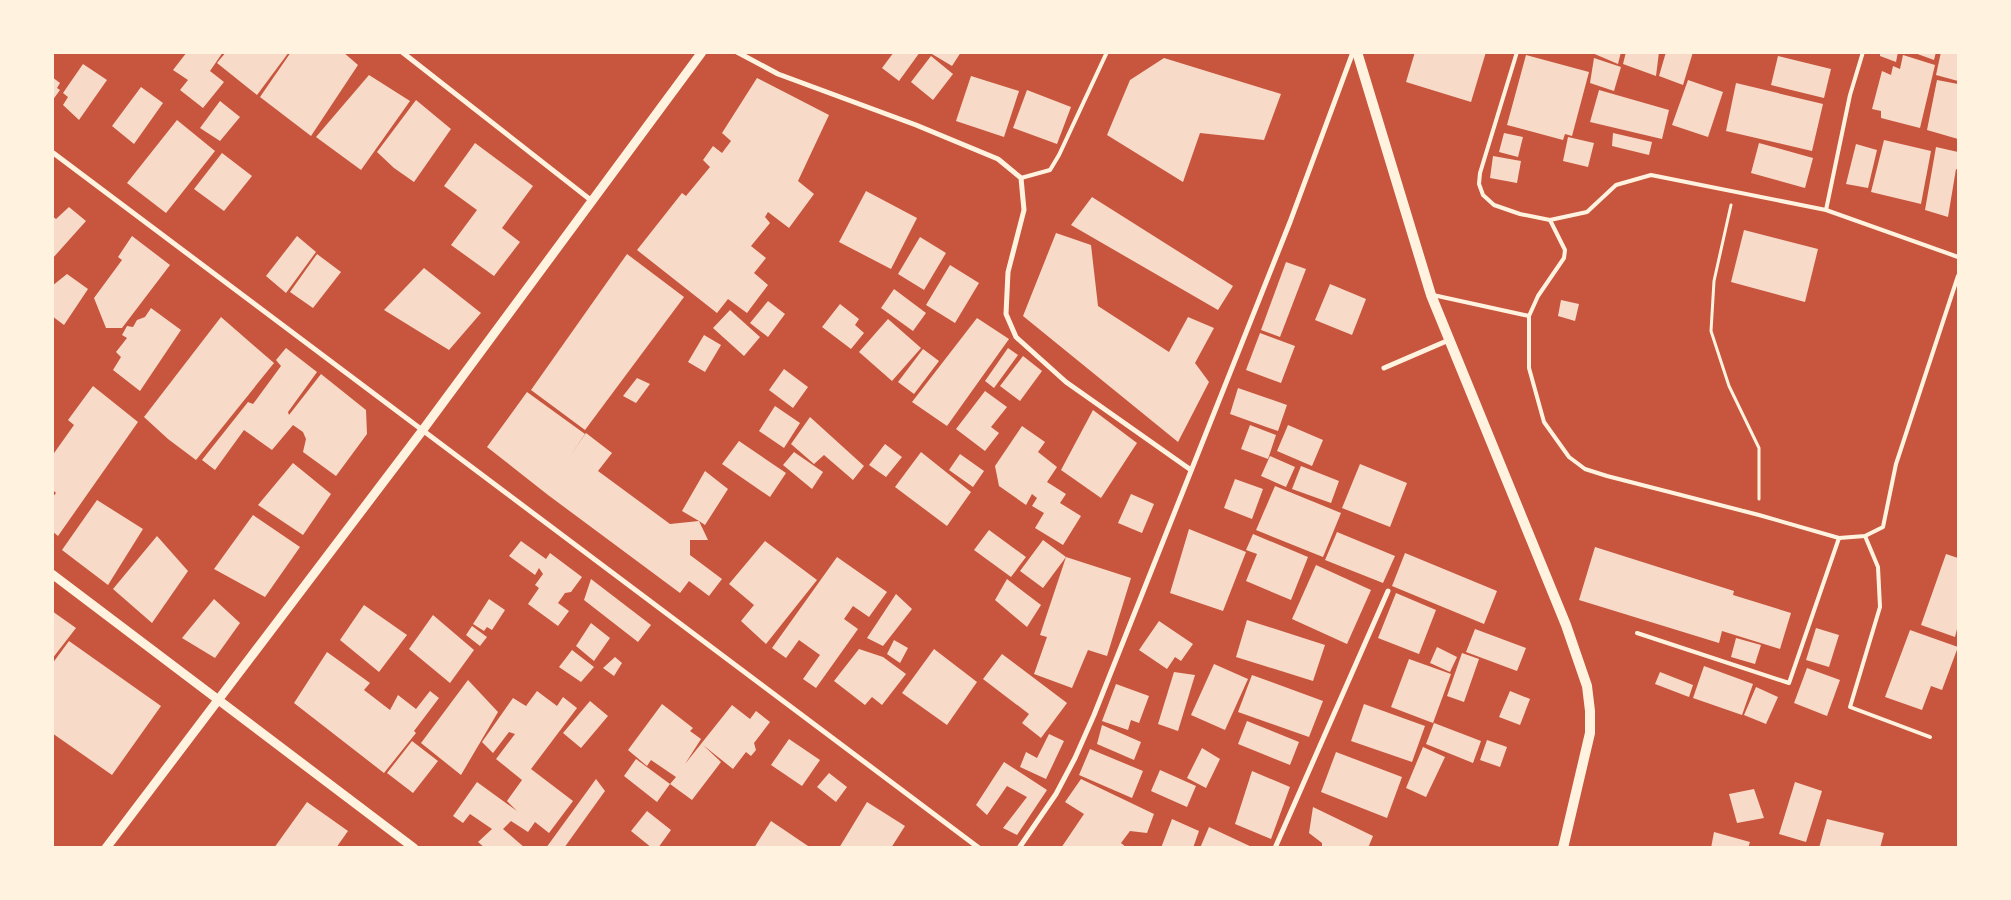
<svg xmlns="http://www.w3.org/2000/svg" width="2011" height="900" viewBox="0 0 2011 900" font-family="Manrope,sans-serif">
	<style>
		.building { fill: #f7dbc8 }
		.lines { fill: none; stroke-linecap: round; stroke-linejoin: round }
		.path { stroke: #fff3e0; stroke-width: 3 }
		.service { stroke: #fff3e0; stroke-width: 4 }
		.minor { stroke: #fff3e0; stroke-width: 5 }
		.tertiary { stroke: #fff3e0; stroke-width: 9 }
		.secondary { stroke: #fff3e0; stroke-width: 10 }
	</style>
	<rect width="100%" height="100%" fill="#c8553d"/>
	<g class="building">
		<polygon points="187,52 223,52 210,71 224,82 203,108 180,90 188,80 173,70"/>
		<polygon points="226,52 289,52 257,95 217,63"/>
		<polygon points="291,52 343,52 358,65 311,136 260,97"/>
		<polygon points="894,52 920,52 899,81 882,68"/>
		<polygon points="933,52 961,52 952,66 932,54"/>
		<polygon points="1415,52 1486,52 1471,102 1406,82"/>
		<polygon points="1590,52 1621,52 1618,64"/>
		<polygon points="1626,52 1659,52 1656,76 1623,64"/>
		<polygon points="1666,52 1693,52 1683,85 1659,76"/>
		<polygon points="1880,52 1898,52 1896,62 1880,56"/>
		<polygon points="1912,52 1936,52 1934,60"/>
		<polygon points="1941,52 1958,52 1958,81 1936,75"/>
		<polygon points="1526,55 1589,72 1572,136 1565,134 1563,140 1507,125"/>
		<polygon points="1903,55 1935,65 1920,128 1881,118 1881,111 1872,109 1882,71 1891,75 1893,66 1900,69"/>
		<polygon points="931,56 953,74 933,100 911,82"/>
		<polygon points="1778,56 1831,69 1824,98 1771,85"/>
		<polygon points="1164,58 1281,94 1264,140 1200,133 1183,182 1107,135 1130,80"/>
		<polygon points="1594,58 1621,67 1614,91 1590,83"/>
		<polygon points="83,64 107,80 79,120 63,105 68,97 63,93"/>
		<polygon points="369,75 410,101 361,170 316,137"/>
		<polygon points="971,76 1019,91 1004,137 956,121"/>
		<polygon points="52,77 60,83 57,88 60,90 52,101"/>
		<polygon points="757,78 829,115 798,181 814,194 789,228 768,212 765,217 770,223 751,246 766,258 754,273 768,285 747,313 728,299 717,313 637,250 682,193 686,196 710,167 703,160 713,146 722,153 731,141 722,133"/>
		<polygon points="1688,80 1723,92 1708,137 1672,125"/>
		<polygon points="1937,80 1958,84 1958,139 1927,130"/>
		<polygon points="1736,83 1823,104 1812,151 1726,131"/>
		<polygon points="141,87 163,103 134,144 112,126"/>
		<polygon points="1027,90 1071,107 1057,144 1013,128"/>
		<polygon points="1599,90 1669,110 1662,139 1590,122"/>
		<polygon points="416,100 451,129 414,182 394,168 377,152"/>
		<polygon points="220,101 240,117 220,141 200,128"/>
		<polygon points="177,120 215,151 166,213 127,183"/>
		<polygon points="1504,133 1523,137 1518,157 1499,152"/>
		<polygon points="1613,133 1652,142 1649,155 1612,146"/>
		<polygon points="1568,137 1594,143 1588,167 1563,161"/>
		<polygon points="1884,140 1931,151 1921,204 1871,192"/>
		<polygon points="475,143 533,186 502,228 520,242 494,276 451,245 477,210 444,186"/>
		<polygon points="1759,143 1813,158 1805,188 1751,173"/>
		<polygon points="1856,144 1877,150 1868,188 1846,184"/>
		<polygon points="1936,147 1958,152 1958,170 1956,169 1948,217 1925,210"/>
		<polygon points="222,153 252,176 224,211 194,189"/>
		<polygon points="1493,156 1521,161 1517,183 1490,178"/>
		<polygon points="866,191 917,218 891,269 839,242"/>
		<polygon points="1092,197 1233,286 1218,310 1071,225"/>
		<polygon points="69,207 86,221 52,259 52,216 56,219"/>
		<polygon points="1744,230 1818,249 1805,302 1731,282"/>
		<polygon points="1056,233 1091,245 1098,306 1169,352 1188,317 1214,328 1195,363 1209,382 1178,442 1023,316"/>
		<polygon points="132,236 170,265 122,328 106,328 94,298 122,260 118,257"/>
		<polygon points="297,236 316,252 286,293 266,276"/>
		<polygon points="920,237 946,253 924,290 898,274"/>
		<polygon points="317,254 341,272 313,308 290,292"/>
		<polygon points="627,254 684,297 585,430 531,390"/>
		<polygon points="1286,262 1306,269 1280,337 1261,330"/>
		<polygon points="950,265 979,283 955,323 926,305"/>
		<polygon points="424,268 481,313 449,350 384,310"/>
		<polygon points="67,274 88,289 64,325 52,316 52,286"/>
		<polygon points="1330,284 1366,299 1352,335 1315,320"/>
		<polygon points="894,289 926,313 913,331 881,308"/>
		<polygon points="1561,300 1579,304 1575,321 1558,316"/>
		<polygon points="768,301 785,314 768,337 750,323"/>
		<polygon points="840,304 859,319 855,325 864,333 851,349 822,327"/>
		<polygon points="151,308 181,330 140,391 113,370 121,357 116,352 127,338 122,335 127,326 133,327 137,320 145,317"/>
		<polygon points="730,310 760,337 744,356 713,328"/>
		<polygon points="221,317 274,363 196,460 168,439 144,417"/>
		<polygon points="977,318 1009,339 947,426 912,402"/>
		<polygon points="888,319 921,348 892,381 859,352"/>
		<polygon points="1260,333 1295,346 1281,383 1246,370"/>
		<polygon points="704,335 721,345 705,372 688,362"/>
		<polygon points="286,348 317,372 288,412 289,415 321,374 366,410 367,434 336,476 303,452 306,439 303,432 293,425 272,450 244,430 215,470 202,460 248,402 253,404 281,366 276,360"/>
		<polygon points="1008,348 1018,355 994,388 985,381"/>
		<polygon points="923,349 939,361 914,394 898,382"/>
		<polygon points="1023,356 1042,371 1020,401 1000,386"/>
		<polygon points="784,369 808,387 793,408 769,390"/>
		<polygon points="637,378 650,384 636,403 623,396"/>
		<polygon points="93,386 138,422 58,536 52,531 52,498 56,493 52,489 52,456 74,425 68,420"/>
		<polygon points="1238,388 1287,405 1278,431 1230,414"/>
		<polygon points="985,391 1007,407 991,427 999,433 985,451 956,429"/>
		<polygon points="527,392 585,434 570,456 586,433 612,453 598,471 670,524 699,521 682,511 705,471 728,489 705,525 699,521 708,540 690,540 690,555 722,579 709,596 689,581 680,593 548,495 487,447"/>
		<polygon points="775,406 800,423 784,448 759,431"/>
		<polygon points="1093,410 1137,443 1101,498 1061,470"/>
		<polygon points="810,417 864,466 853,480 824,455 814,464 791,444"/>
		<polygon points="1250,425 1276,435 1268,459 1241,449"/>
		<polygon points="1288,425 1323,440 1312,466 1277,451"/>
		<polygon points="1022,426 1045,442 1038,452 1057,467 1047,482 1066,494 1060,503 1081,516 1063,545 1035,528 1044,513 1032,506 1037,498 1032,494 1026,505 999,486 995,466"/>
		<polygon points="739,441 786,473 770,497 722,464"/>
		<polygon points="885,444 902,457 886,477 869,465"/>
		<polygon points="794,452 823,472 812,489 783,465"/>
		<polygon points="921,452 971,492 947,526 895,487"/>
		<polygon points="960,454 984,471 973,487 949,470"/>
		<polygon points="1270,456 1295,467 1286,487 1261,476"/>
		<polygon points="293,463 331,494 303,535 258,505"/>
		<polygon points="1360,464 1407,483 1390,527 1342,508"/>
		<polygon points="1301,466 1339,481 1331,503 1292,489"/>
		<polygon points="1235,479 1263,489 1252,519 1224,508"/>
		<polygon points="1275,486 1341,513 1323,557 1256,530"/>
		<polygon points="1131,494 1154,504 1142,533 1118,523"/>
		<polygon points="97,500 143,529 108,585 62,550"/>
		<polygon points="253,515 300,547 265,597 214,569"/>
		<polygon points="1189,529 1246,552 1223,611 1170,593"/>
		<polygon points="989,530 1026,557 1011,577 974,550"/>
		<polygon points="1337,532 1395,556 1383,583 1325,560"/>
		<polygon points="1253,534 1308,557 1291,600 1246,581 1257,554 1246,550"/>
		<polygon points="157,536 188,571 152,623 113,589"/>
		<polygon points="1043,540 1066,557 1043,588 1020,571"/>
		<polygon points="521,541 546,559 550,553 582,577 571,592 565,593 558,603 569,611 558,626 528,604 539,588 535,585 543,574 539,568 535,575 509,556"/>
		<polygon points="765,541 817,580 766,644 741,621 754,605 729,584"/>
		<polygon points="1595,547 1734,591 1733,595 1791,613 1780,649 1722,631 1719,643 1579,600"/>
		<polygon points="1405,553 1497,591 1484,624 1392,586"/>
		<polygon points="1946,554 1958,558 1958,625 1955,637 1921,625"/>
		<polygon points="837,557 887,592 869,617 853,606 844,619 858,629 816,688 803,679 820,655 799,640 786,658 772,648"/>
		<polygon points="1066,557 1131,578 1107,656 1088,650 1072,688 1034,674 1047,637 1040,635"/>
		<polygon points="1316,565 1371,590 1347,644 1292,619"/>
		<polygon points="591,579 651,625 638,642 584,600"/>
		<polygon points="1007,579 1041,605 1027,627 995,600"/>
		<polygon points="1396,593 1436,610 1419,654 1378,638"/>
		<polygon points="896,594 912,609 883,646 867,638"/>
		<polygon points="214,599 240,623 215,658 182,638"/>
		<polygon points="489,599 505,610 492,630 487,627 484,631 473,624"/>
		<polygon points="364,605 407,635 379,672 340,640"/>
		<polygon points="52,611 76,628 52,659"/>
		<polygon points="433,615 474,650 450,683 409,649"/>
		<polygon points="1247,620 1325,645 1313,681 1236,657"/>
		<polygon points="1159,621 1193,644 1181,661 1175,657 1167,669 1139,650"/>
		<polygon points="591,623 610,638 594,661 576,646"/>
		<polygon points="472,626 487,637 480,646 466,635"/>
		<polygon points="1816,628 1839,635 1829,667 1806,660"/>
		<polygon points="1475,629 1526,648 1517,671 1466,652"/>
		<polygon points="1910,630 1958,647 1942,690 1931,686 1922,710 1885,697"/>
		<polygon points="1736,638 1761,645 1755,664 1731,657"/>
		<polygon points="894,640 908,648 900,663 887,654"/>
		<polygon points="69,641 161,706 112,775 52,733 52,664"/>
		<polygon points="1437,647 1457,657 1450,672 1430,663"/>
		<polygon points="859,649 883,657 906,674 882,705 872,697 865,705 834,681"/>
		<polygon points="934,649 977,682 947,725 902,693"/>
		<polygon points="572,650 594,667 581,682 559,667"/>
		<polygon points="327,652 370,683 364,690 390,710 398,695 416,709 430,691 439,698 414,731 416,733 384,773 294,703"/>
		<polygon points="1462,653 1479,659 1464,702 1447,696"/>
		<polygon points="1002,654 1067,703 1041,738 1022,723 1029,714 983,679"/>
		<polygon points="615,657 622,663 614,676 603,668"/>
		<polygon points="1409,659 1451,674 1433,723 1391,707"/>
		<polygon points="1214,664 1248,679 1225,730 1191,715"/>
		<polygon points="1704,666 1753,684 1742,715 1693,698"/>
		<polygon points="1807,668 1840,680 1827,716 1794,703"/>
		<polygon points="1174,672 1195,675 1178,731 1158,724"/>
		<polygon points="1660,672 1693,685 1689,697 1655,684"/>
		<polygon points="1252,675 1323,701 1309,737 1238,712"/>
		<polygon points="468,680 498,712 461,775 421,743"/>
		<polygon points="1116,684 1149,696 1139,723 1131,720 1128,730 1102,721"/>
		<polygon points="1756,687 1778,697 1766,724 1744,715"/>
		<polygon points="537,691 557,706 563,697 577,708 531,769 573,801 549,833 535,822 528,832 511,821 503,829 525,848 485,848 478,842 492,829 470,814 463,823 453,816 477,782 517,811 507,801 522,780 496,759 515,734 509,732 493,753 482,742 513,698 526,706"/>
		<polygon points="1510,691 1530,699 1520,725 1499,717"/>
		<polygon points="590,701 608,716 581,748 563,733"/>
		<polygon points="662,704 693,728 690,731 701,739 685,764 732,705 750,719 756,711 770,722 754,743 756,750 751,756 746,752 733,769 703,745 721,762 692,800 670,784 676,777 651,760 647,766 628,750"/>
		<polygon points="1364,704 1425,726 1412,762 1351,741"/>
		<polygon points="1247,721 1299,742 1290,765 1238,744"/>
		<polygon points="1434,723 1481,741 1473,763 1426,744"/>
		<polygon points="1102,725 1141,742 1134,760 1097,744"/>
		<polygon points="1049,734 1064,741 1046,779 1020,767 1026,752 1037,758"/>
		<polygon points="789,739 820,760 802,786 771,765"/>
		<polygon points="1487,740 1507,747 1500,767 1480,760"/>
		<polygon points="412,741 438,761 413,793 387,773"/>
		<polygon points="1423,747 1445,757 1426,797 1406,788"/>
		<polygon points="1202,748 1220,759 1206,788 1187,778"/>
		<polygon points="1090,749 1143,771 1132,798 1079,775"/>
		<polygon points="1336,752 1402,777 1387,818 1321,792"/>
		<polygon points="636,759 670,784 657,802 624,776"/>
		<polygon points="1004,762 1047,790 1017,835 1003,828 1027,797 1007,786 987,815 976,805"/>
		<polygon points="1160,770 1196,786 1187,807 1151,791"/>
		<polygon points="1252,771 1290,787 1271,839 1235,824"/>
		<polygon points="829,773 847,787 836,802 817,787"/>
		<polygon points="596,779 605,791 564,848 546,848"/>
		<polygon points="1081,779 1154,814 1147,833 1130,831 1121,843 1127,848 1061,848 1084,814 1065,802"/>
		<polygon points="1795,782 1822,791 1806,842 1779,834"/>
		<polygon points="1754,789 1764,818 1737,823 1729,794"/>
		<polygon points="307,802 348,831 336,848 274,848"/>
		<polygon points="867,802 905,826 891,848 839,848"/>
		<polygon points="1313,807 1373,836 1368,848 1322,848 1322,843 1309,833"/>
		<polygon points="647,811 671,830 658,848 652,848 631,831"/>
		<polygon points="1172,819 1199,831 1193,848 1161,848"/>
		<polygon points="1827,819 1884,833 1880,848 1819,848"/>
		<polygon points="771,821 811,848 754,848"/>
		<polygon points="1209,827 1254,848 1200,848"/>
		<polygon points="1714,832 1750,842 1748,848 1711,848"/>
	</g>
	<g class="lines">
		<polyline class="path" points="1731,205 1714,281 1711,331 1729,386 1759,448 1759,499"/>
		<g class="service">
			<polyline points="1517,52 1480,173 1479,184 1483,195 1494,205 1520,214 1550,220 1587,212 1616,185 1651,175 1826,210 1958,257"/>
			<polyline points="1021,178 1050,170 1059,155 1107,52"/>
			<polyline points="1826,210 1850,95 1863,52"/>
			<polyline points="1550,220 1565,250 1564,258 1538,296 1529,316 1529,368 1544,422 1569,457 1585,469 1607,476 1759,515 1839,538 1865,536 1883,527 1896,464 1958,276"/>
			<polyline points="1433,295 1529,316"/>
			<polyline points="1865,536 1878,567 1880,607 1850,707 1930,737"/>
			<polyline points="1637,633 1789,683 1839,538"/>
		</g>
		<g class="minor">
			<polyline points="402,52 592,201"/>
			<polyline points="737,52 778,74 916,125 998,159 1021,178 1024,210 1008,272 1006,314 1016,337 1066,382 1191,470"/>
			<polyline points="52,152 979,848"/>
			<polyline points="1384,368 1449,340"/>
			<polyline points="1019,848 1056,794 1075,758 1094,715 1290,222 1353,52"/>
			<polyline points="1275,848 1388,591"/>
		</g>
		<g class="tertiary">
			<polyline points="52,574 414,848"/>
			<polyline points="106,848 422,431 702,52"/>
		</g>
		<polyline class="secondary" points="1357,52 1431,295 1566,625 1587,686 1590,711 1590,733 1563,848"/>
	</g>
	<rect width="2011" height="900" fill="none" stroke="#fff3e0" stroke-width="108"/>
</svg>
